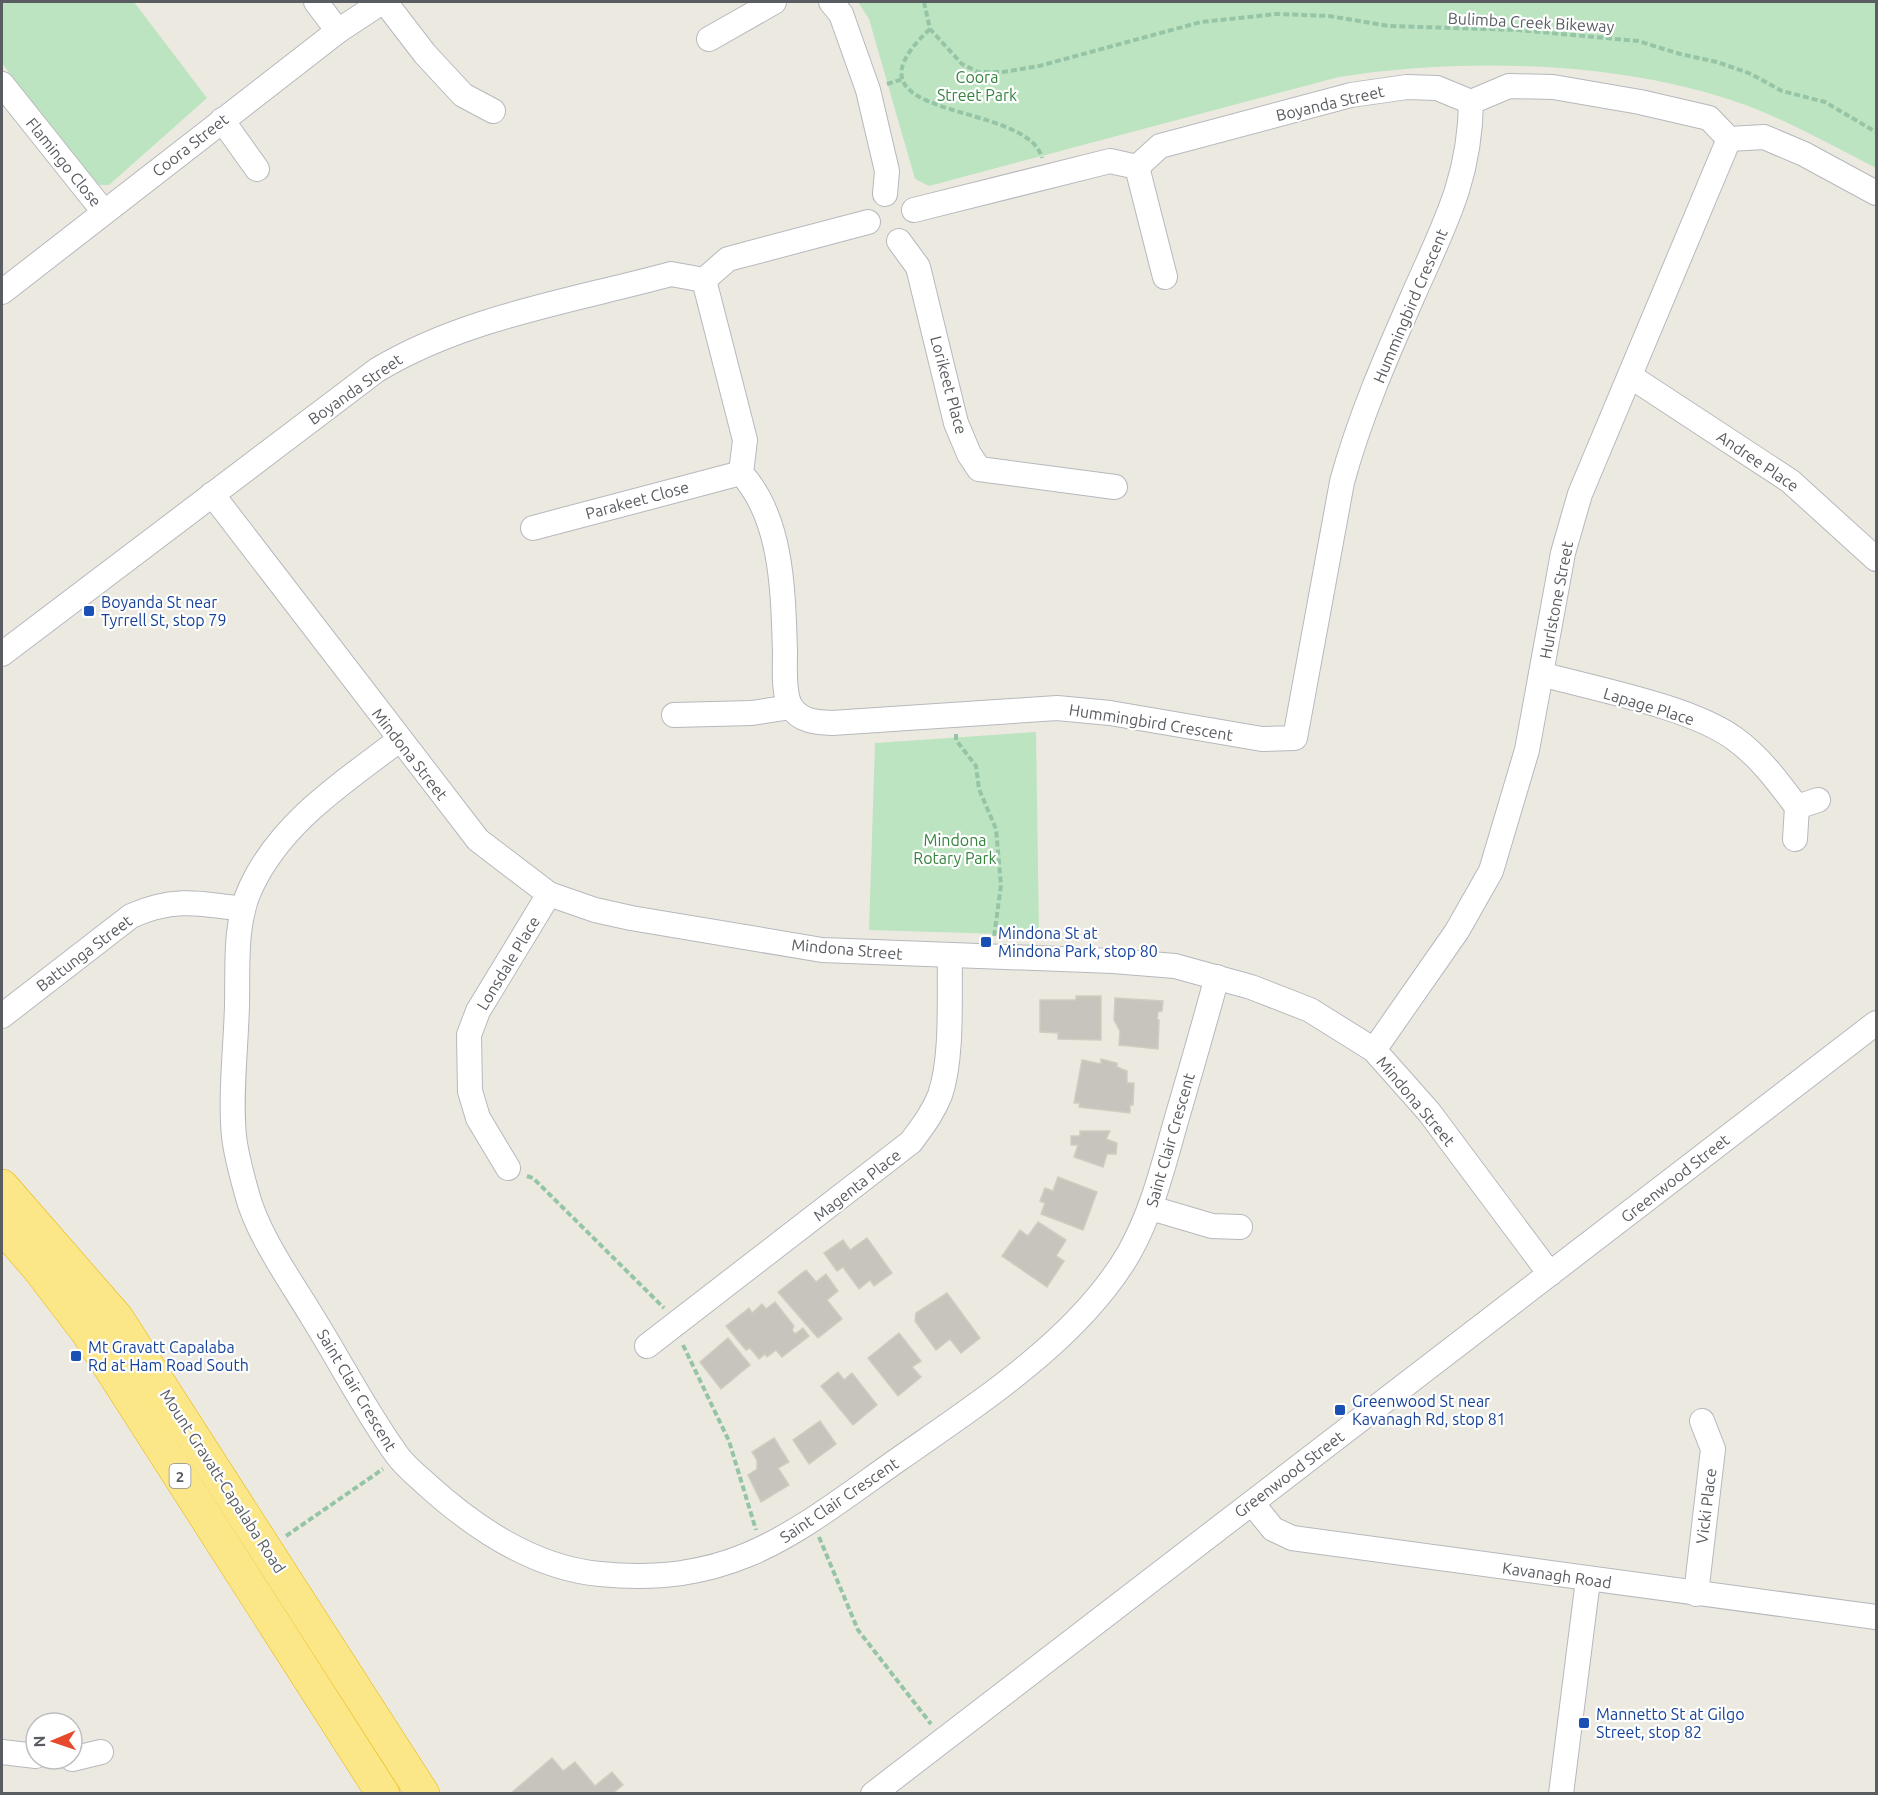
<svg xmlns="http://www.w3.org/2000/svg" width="1878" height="1795" viewBox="0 0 1878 1795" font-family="Ubuntu,sans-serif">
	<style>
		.green { fill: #bce4c0 }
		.building { fill: #c7c4be; stroke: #d0ccbf; stroke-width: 1.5 }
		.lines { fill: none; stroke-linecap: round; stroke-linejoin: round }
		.minor-casing { stroke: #b6b8bd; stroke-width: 26 }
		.highway-casing { stroke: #e9b403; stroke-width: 34 }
		.path { stroke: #96c4a7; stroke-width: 4; stroke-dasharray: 6 3; stroke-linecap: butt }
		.minor { stroke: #fff; stroke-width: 24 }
		.highway { stroke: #fbe788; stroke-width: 33 }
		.transit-dot { fill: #1a4fb4; stroke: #fff; stroke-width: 2 }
		.labels { text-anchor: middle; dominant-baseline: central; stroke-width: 4.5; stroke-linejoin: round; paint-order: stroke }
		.shield { fill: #fff; stroke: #8b8d90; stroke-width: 1.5 }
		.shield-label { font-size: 15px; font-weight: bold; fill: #595c61 }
		.street-label { font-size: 16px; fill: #595c61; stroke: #fff }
		.park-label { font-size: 16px; fill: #368440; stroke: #fff }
		.transit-label { font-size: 16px; fill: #164399; stroke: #fff; text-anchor: start }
	</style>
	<rect width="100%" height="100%" fill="#eceae0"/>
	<g class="green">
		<polygon points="2,2 134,2 207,98 109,185 94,185 2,63"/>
		<path d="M858,2H1876V168C1841,150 1806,131 1770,115C1647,61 1470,56 1339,77L929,186L915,179L869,19Z"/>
		<polygon points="1036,732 1039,935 869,930 875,743"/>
	</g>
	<g class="building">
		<polygon points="1076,996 1101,996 1101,1040 1058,1039 1058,1033 1040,1032 1040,1000 1076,1000"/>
		<polygon points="1115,998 1163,1001 1162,1011 1158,1012 1157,1019 1159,1020 1158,1049 1119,1045 1120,1031 1114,1020"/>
		<polygon points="1101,1059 1117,1063 1117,1067 1127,1071 1127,1083 1134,1083 1133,1105 1130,1105 1130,1113 1079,1107 1080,1103 1074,1103 1082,1060 1101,1064"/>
		<polygon points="1080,1131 1110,1131 1106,1139 1117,1143 1116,1154 1107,1154 1103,1167 1074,1157 1078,1145 1071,1145 1071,1136 1080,1136"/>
		<polygon points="1058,1177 1097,1192 1083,1230 1041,1214 1045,1203 1040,1201 1045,1188 1053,1191"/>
		<polygon points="1038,1222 1066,1240 1056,1256 1064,1261 1047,1287 1002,1256 1020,1230 1028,1236"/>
		<polygon points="867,1238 892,1273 874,1286 870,1280 859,1289 843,1267 837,1271 824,1253 843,1240 850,1250"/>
		<polygon points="806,1270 816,1282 826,1274 838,1291 827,1300 842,1319 818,1338 778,1292"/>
		<polygon points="947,1293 980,1338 961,1353 950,1339 936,1350 915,1321 916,1313"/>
		<polygon points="775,1302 794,1326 792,1330 795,1334 803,1328 809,1336 782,1357 776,1350 767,1357 765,1354 759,1359 750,1348 746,1350 726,1326 749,1308 752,1313 762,1304 766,1309"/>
		<polygon points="899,1333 921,1361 912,1367 921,1377 898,1396 868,1358"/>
		<polygon points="728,1338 750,1365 721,1389 700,1362"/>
		<polygon points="838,1372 844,1380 852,1373 877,1405 853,1425 821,1386"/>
		<polygon points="820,1421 836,1444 809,1464 793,1440"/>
		<polygon points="774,1438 789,1462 778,1468 789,1485 761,1502 748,1475 757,1469 757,1460 752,1452"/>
		<polygon points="552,1758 563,1771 575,1762 595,1786 612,1772 623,1785 612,1794 510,1794"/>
	</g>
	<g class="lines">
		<defs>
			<g id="minor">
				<polyline points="316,2 338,31"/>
				<polyline points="385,2 425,54 463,95 493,111"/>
				<polyline points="831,2 841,14 868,90 887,171 885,194"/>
				<polyline points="709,39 774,2"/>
				<polyline points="2,84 104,212"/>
				<polyline points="222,120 257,169"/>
				<polyline points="1137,167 1165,277"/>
				<polyline points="914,210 1110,161 1137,167 1160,146 1351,95 1407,87 1437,88 1471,102 1509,86 1553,87 1640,102 1709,118 1729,139 1764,137 1804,154 1876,193"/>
				<polyline points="899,241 918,267 956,423 969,454 979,469 1115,487"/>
				<path d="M704,280L745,440L741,473C783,519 783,593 785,652C785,668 783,694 791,707C801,722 817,722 832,723L1057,708L1110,713L1262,739L1295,738L1342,482C1359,419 1386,357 1412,298C1443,227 1470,181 1471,102"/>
				<polyline points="2,292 338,31 382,2"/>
				<polyline points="1630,376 1790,481 1876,559"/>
				<polyline points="212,494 478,840 549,894 595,910 631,918 822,950 1113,961 1175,966 1251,987 1310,1010 1374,1050 1429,1112 1550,1274"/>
				<polyline points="533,528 741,473"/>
				<path d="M2,654L377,370C465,317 572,301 671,274L704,280L728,259L868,222"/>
				<path d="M1541,674C1595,689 1692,707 1735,739C1760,757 1779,783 1797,807"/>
				<polyline points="674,715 752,713 791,707"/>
				<path d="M399,740C343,783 282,821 251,887C234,923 238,966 237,1005C236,1046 230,1096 234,1136C236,1155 242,1176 247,1194C257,1234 292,1283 313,1318C341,1363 366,1412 397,1455C404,1465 415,1474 425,1483C473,1527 534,1568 600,1574C735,1587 795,1532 899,1459C979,1403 1079,1339 1129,1253C1152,1212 1163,1167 1176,1121C1190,1073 1204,1025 1217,977"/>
				<polyline points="1795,839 1797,807 1818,800"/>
				<path d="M2,1016L131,916C173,897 199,903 243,909"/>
				<polyline points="1374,1050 1457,931 1491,871 1527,750 1563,553 1580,494 1729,139"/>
				<polyline points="508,1168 478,1118 470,1091 469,1035 478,1011 549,894"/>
				<polyline points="1151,1208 1212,1226 1240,1227"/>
				<path d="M647,1346L911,1142C922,1127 933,1113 940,1095C953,1057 949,996 950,955"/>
				<polyline points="1252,1503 1273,1529 1292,1538 1876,1617"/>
				<polyline points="1696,1594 1713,1449 1702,1421"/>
				<polyline points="2,1752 36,1756"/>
				<polyline points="72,1759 101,1752"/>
				<polyline points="873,1794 1876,1023"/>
				<polyline points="1561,1794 1588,1580"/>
			</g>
			<g id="highway">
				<polyline points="2,1186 117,1318 423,1794"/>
				<polyline points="2,1226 39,1269 88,1333 383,1794"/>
			</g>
		</defs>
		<use href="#minor" class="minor-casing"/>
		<use href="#highway" class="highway-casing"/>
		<g class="path">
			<polyline points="924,2 930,29 962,64 978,72 1003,72 1039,66 1201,22 1277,14 1329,16 1389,26 1518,30 1638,41 1680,54 1717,62 1751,74 1782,91 1825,102 1876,132"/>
			<path d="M930,29C829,123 1027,99 1042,158"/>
			<polyline points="887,84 903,79"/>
			<polyline points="956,734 956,740 976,766 979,789 996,829 1001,885 994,937"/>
			<polyline points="527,1176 533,1178 664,1308"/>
			<polyline points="683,1345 729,1441 756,1530"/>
			<polyline points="286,1536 383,1469"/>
			<polyline points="819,1537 858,1630 931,1724"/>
		</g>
		<use href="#minor" class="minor"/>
		<use href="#highway" class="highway"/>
	</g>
	<g class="transit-dot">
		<rect x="83" y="605" width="12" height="12" rx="3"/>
		<rect x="980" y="936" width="12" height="12" rx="3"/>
		<rect x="70" y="1350" width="12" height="12" rx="3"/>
		<rect x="1334" y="1404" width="12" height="12" rx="3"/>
		<rect x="1578" y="1717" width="12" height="12" rx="3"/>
	</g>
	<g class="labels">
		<rect class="shield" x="169.5" y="1464" width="21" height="24" rx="4.5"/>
		<g class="shield-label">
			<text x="180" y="1476">2</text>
		</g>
		<g class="street-label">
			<text transform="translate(1531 22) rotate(3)">Bulimba Creek Bikeway</text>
			<text transform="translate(1330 103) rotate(-13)">Boyanda Street</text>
			<text transform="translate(190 145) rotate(-38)">Coora Street</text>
			<text transform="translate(64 162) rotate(51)">Flamingo Close</text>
			<text transform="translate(1410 306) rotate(-67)">Hummingbird Crescent</text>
			<text transform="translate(949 385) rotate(75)">Lorikeet Place</text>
			<text transform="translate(355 389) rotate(-35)">Boyanda Street</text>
			<text transform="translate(1758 461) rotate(34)">Andree Place</text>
			<text transform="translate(637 500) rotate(-15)">Parakeet Close</text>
			<text transform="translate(1556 600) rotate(-79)">Hurlstone Street</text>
			<text transform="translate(1649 706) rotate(17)">Lapage Place</text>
			<text transform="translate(1151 722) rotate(9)">Hummingbird Crescent</text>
			<text transform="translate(410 754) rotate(52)">Mindona Street</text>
			<text transform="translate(847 949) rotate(5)">Mindona Street</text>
			<text transform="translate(84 953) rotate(-37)">Battunga Street</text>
			<text transform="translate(508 963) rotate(-59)">Lonsdale Place</text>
			<text transform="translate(1416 1101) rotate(50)">Mindona Street</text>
			<text transform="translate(1170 1140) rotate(-74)">Saint Clair Crescent</text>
			<text transform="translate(1675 1178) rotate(-38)">Greenwood Street</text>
			<text transform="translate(857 1185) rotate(-38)">Magenta Place</text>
			<text transform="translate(357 1390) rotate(59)">Saint Clair Crescent</text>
			<text transform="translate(1289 1474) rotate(-37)">Greenwood Street</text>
			<text transform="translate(223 1481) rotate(57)">Mount Gravatt-Capalaba Road</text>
			<text transform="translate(839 1500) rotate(-34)">Saint Clair Crescent</text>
			<text transform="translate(1706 1506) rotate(-83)">Vicki Place</text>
			<text transform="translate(1557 1575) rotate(8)">Kavanagh Road</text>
		</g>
		<g class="park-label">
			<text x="977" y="77">Coora<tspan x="977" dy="18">Street Park</tspan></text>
			<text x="955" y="840">Mindona<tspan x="955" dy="18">Rotary Park</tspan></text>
		</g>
		<g class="transit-label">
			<text x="101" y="602">Boyanda St near<tspan x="101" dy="18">Tyrrell St, stop 79</tspan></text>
			<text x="998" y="933">Mindona St at<tspan x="998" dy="18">Mindona Park, stop 80</tspan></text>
			<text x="88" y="1347">Mt Gravatt Capalaba<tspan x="88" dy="18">Rd at Ham Road South</tspan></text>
			<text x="1352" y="1401">Greenwood St near<tspan x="1352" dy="18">Kavanagh Rd, stop 81</tspan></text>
			<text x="1596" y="1714">Mannetto St at Gilgo<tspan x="1596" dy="18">Street, stop 82</tspan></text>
		</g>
	</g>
	<rect width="1878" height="1795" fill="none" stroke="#595c61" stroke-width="6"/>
	<g transform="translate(54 1741) rotate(268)"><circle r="28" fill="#ffffff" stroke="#bdbec0" stroke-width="1.5"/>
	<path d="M0-4.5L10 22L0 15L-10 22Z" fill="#e64a2c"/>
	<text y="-9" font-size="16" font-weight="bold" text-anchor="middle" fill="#595c61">N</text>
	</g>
</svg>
